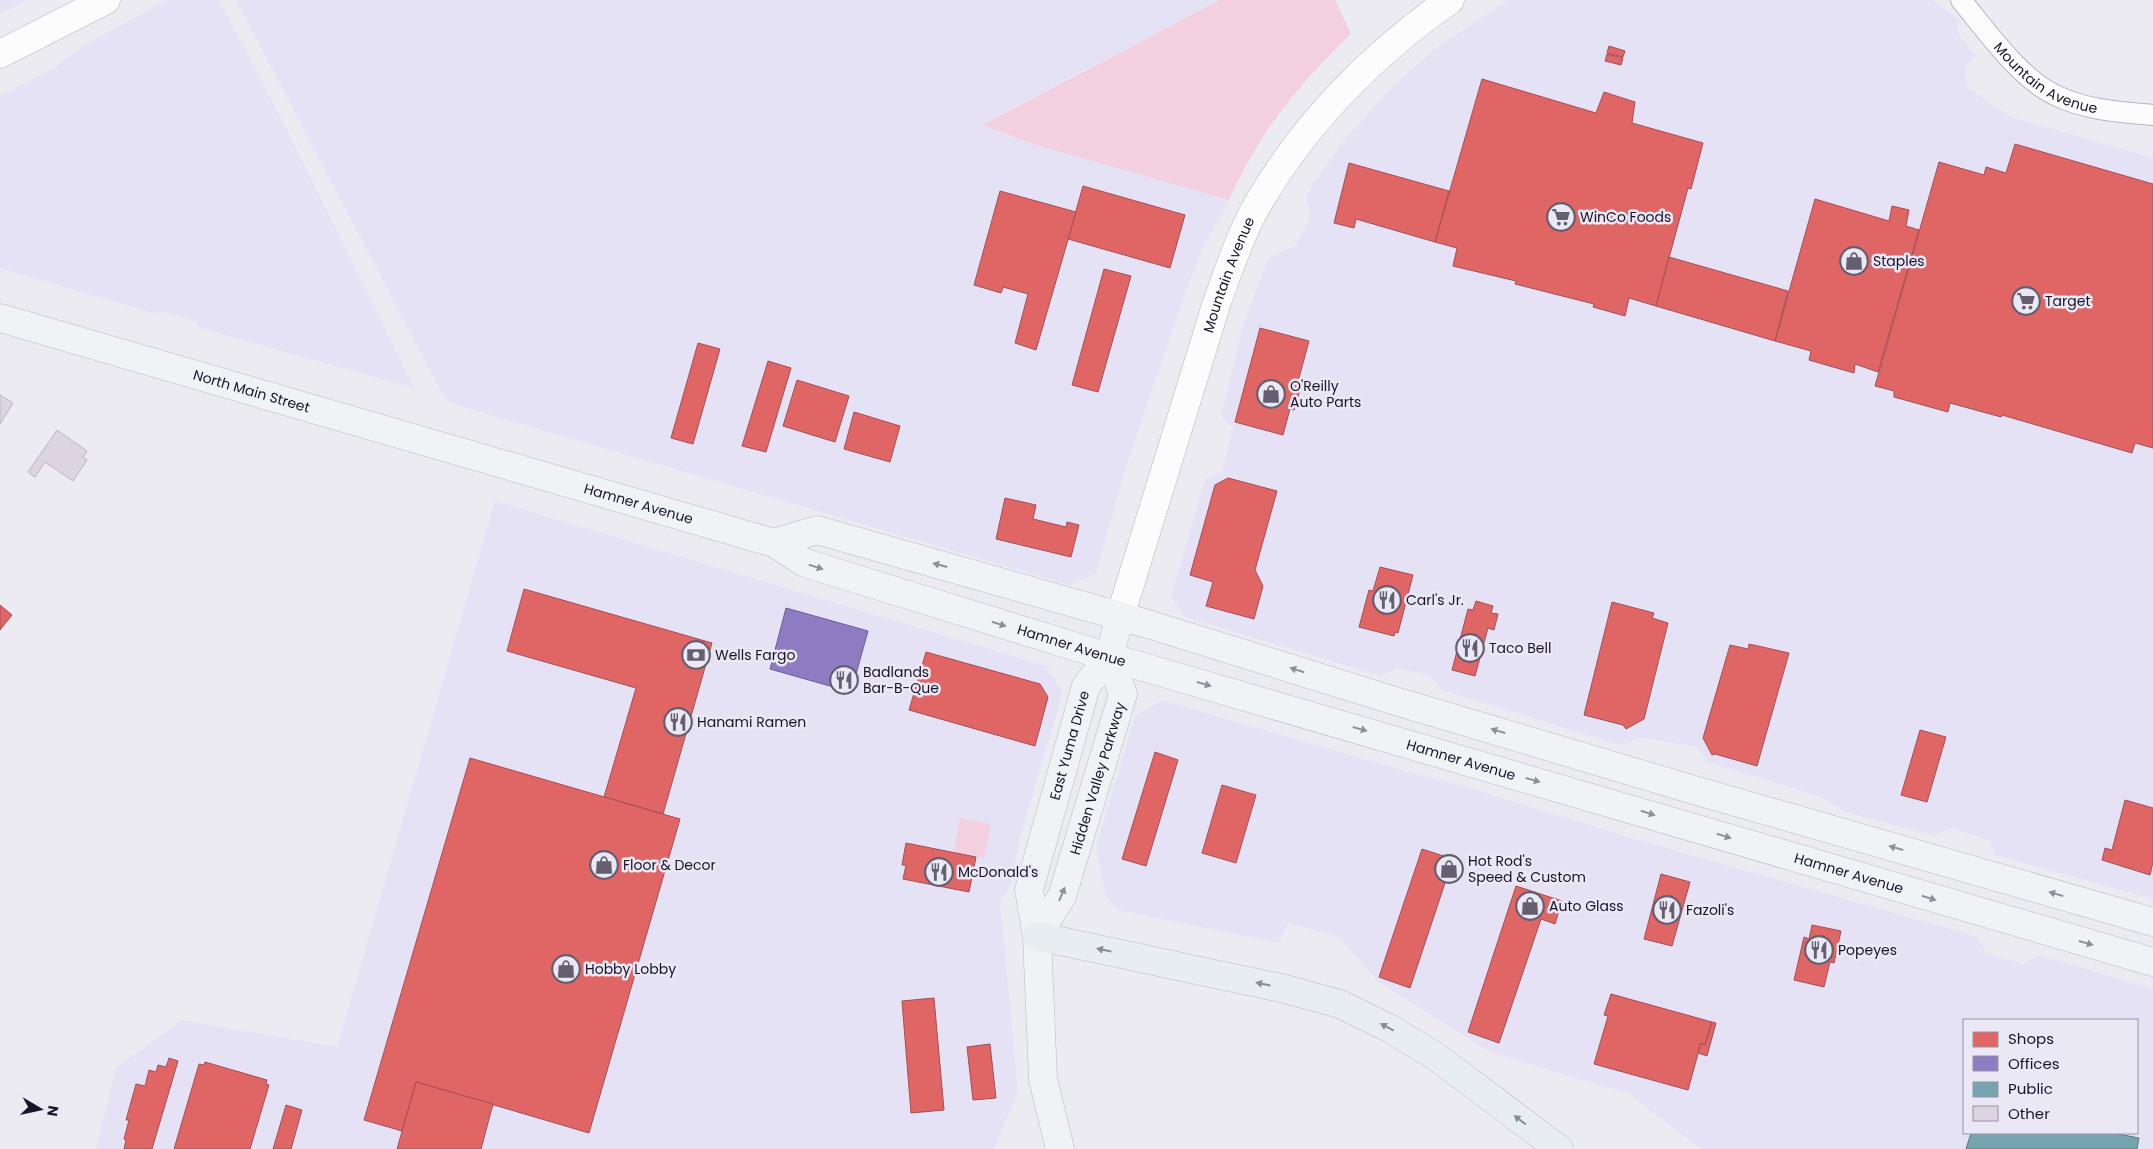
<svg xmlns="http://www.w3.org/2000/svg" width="2153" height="1149" viewBox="0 0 2153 1149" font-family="Poppins,sans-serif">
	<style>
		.built { fill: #e6e2f5; fill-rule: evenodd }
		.green { fill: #f2d0df }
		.shops { fill: #e06666; stroke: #a54d54 }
		.offices { fill: #8e7cc3; stroke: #6b5c95 }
		.public { fill: #76a5af; stroke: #5a7987 }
		.building { fill: #ddd4e2; stroke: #bcb4c1 }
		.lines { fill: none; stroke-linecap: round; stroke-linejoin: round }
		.street-casing { stroke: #b6b2c1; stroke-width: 22 }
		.secondary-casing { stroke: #b6b2c1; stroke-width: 29 }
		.primary-casing { stroke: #b5bac3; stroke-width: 29 }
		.highway-casing { stroke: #b5bac3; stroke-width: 29 }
		.street { stroke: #fcfcfd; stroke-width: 20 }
		.secondary { stroke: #fcfcfd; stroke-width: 28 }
		.primary { stroke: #eff3f6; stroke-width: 28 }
		.highway { stroke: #e7edf1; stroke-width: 28 }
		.oneway { fill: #8f8e9a }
		.oneway2 { fill: #8b8b97 }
		.labels { text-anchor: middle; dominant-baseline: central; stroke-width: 5; stroke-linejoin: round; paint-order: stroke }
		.street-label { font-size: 14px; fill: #1a132a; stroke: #ebe8f5 }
		.poi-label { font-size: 14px; fill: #1a132a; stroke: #ebe8f5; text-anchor: start }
	</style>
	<rect width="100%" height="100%" fill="#ecebf2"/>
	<g class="built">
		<polygon points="0,0 27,0 0,14"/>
		<polygon points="167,0 219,0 288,132 414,388 200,328 194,320 162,311 156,314 0,268 0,96 51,70 83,46"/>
		<polygon points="236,0 1220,0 982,124 1039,146 1229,200 1204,246 1188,285 1126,467 1096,573 1070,585 456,405 444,397"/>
		<polygon points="1509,0 1932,0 1959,20 1957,33 1975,55 1966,65 1965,78 1969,88 1986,101 2011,117 2153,158 2153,899 1995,855 1990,841 1950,828 1935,836 1846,812 1819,796 1707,762 1697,747 1638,737 1623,746 1442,690 1430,676 1397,668 1381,676 1185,617 1171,597 1205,479 1222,472 1224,463 1233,428 1221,417 1243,326 1265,266 1272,256 1295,246 1311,216 1306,199 1314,182 1346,138 1394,85 1437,47"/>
		<polygon points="495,501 1046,666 1062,691 1060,701 1020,838 1011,884 1000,902 1018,1091 994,1149 96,1149 116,1068 182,1020 337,1047"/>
		<path d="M1162,700L1408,772L1460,785L1628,837L1978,937L1986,953L2023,964L2039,955L2153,989V1149H1701L1629,1094L1490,1052L1377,981L1340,937L1288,923L1279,943L1118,910L1106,897L1096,847L1135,716ZM1964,1020H2137V1133H1964Z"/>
	</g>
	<g class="green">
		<path d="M1220,0H1335L1351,34C1298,85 1259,132 1229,200L1039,146L982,125Z"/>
		<polygon points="960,818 991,824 984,858 954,853"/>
	</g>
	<g class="shops">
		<polygon points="1609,46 1625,51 1623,57 1607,53"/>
		<polygon points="1607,54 1623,58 1621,65 1605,61"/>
		<polygon points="1482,79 1596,113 1604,92 1635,102 1632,123 1703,143 1691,189 1688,188 1656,306 1629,298 1625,316 1593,307 1594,304 1515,284 1516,281 1453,266 1457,248 1435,242"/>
		<polygon points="2015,144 2153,184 2153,448 2135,443 2132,453 2002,415 2001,417 1950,403 1948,412 1894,397 1894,391 1875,386 1939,162 1984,175 1986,167 2006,173"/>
		<polygon points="1349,163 1449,191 1435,242 1356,219 1354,228 1334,223"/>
		<polygon points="1083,186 1185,215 1170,268 1068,239"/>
		<polygon points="1000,191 1076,212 1036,350 1015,343 1028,294 1003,287 1001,293 974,285"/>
		<polygon points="1815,199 1889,221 1892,206 1909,210 1906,226 1919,230 1878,372 1855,364 1854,373 1809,360 1811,351 1775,341"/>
		<polygon points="1669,257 1788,291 1775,341 1656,306"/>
		<polygon points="1104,269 1131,276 1098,392 1072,385"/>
		<polygon points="1260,328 1309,341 1299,378 1303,379 1294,410 1290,409 1283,435 1235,422"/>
		<polygon points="698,343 720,349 693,444 671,438"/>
		<polygon points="768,361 791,368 766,452 742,446"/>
		<polygon points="797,380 849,396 835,442 783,426"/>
		<polygon points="854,412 900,426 890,462 844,449"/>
		<polygon points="1228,478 1277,491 1255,570 1263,586 1254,619 1206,606 1213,582 1190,575 1215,485"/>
		<polygon points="1005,498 1036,505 1033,519 1066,527 1067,522 1079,525 1071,557 996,539"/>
		<polygon points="1380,567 1413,575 1398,633 1395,632 1394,636 1359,627 1369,590 1373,591"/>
		<polygon points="524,589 712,643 663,814 604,797 636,688 507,651"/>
		<polygon points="1476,601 1493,606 1491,613 1498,614 1494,630 1488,628 1475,676 1452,670 1468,609 1473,610"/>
		<polygon points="1612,602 1654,613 1652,618 1668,623 1644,719 1626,729 1623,725 1584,715"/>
		<polygon points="0,605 12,615 0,630"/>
		<polygon points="1749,644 1789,653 1757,766 1715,754 1712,755 1703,738 1730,645 1748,649"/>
		<polygon points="926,652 1040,684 1048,697 1035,746 909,710"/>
		<polygon points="1920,730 1946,737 1927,802 1901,795"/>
		<polygon points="1155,752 1178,760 1146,866 1122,859"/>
		<polygon points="470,758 680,819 589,1133 416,1082 402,1131 364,1120"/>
		<polygon points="1222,785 1256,795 1236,863 1202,853"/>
		<polygon points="2125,800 2153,808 2153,862 2150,875 2102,860 2105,848 2112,850"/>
		<polygon points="906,843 976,857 969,892 903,879 906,865 902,865"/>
		<polygon points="1422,849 1459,861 1452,882 1446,880 1410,988 1379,977"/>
		<polygon points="1661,874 1690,882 1672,946 1644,939"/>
		<polygon points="1516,886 1562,901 1555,924 1541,919 1499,1043 1468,1032"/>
		<polygon points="1812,925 1841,931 1834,963 1830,962 1824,987 1794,980 1804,937 1809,939"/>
		<polygon points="1611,994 1712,1022 1705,1045 1701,1043 1688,1090 1594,1064 1608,1016 1604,1015"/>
		<polygon points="934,998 944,1110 911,1113 902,1001"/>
		<polygon points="1712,1022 1716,1023 1707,1056 1698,1053 1701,1043 1705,1045"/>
		<polygon points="990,1044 996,1098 973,1100 967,1047"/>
		<polygon points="169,1058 178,1061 152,1149 124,1149 126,1140 124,1139 129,1120 126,1120 136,1084 145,1086 149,1070 156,1072 158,1065 166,1067"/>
		<polygon points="205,1062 267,1080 266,1084 269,1085 250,1149 174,1149 199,1064 204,1065"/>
		<polygon points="416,1082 493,1104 481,1149 397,1149"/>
		<polygon points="286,1105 302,1110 291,1149 273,1149"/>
	</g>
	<polygon class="offices" points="786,608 868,631 851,692 770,669"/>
	<polygon class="public" points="1971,1133 2113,1133 2139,1138 2137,1149 1966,1149"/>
	<g class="building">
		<polygon points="0,395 13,403 0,424"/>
		<polygon points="57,430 87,451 83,457 87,460 73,481 45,462 35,477 28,472"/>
	</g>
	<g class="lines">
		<defs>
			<g id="street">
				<path id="s1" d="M1961,0C1986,30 2019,78 2055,95C2085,110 2120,112 2153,115"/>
			</g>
			<g id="secondary">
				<polyline points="0,54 106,0"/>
				<path id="s2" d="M1120,617L1217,302C1230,267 1242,229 1262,197C1309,118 1375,53 1450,0"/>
			</g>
			<g id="primary">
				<path id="s3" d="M0,318L774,543L805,563L1109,657L2153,962"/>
				<polyline points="774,543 817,530 1151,625 1392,700 1694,790 2153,922"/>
				<path id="s4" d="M1037,936L1062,896L1123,694L1109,657L1120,617"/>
				<path id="s5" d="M1060,1149L1043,1079L1037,936L1029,890L1086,686L1109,657"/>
			</g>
			<polyline id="highway" points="1037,936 1285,989 1340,1004 1391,1029 1438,1058 1559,1149"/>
		</defs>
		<use href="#street" class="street-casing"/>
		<use href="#secondary" class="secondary-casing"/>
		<use href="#primary" class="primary-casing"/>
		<use href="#highway" class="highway-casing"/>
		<use href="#street" class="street"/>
		<use href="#secondary" class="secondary"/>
		<use href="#primary" class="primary"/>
		<use href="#highway" class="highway"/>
	</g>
	<defs><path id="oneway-solid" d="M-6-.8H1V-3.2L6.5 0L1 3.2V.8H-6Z" transform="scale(1.25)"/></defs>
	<g class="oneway">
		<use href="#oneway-solid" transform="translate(940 565) rotate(-165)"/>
		<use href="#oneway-solid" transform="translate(816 567) rotate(17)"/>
		<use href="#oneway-solid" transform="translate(999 624) rotate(17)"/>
		<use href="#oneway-solid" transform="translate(1297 670) rotate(-163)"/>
		<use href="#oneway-solid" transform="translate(1204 684) rotate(16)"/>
		<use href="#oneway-solid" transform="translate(1360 729) rotate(16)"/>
		<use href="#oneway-solid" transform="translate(1498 731) rotate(-164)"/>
		<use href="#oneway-solid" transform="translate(1533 780) rotate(16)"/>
		<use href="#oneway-solid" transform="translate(1648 813) rotate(17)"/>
		<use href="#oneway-solid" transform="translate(1724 836) rotate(17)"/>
		<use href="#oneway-solid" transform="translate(1896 848) rotate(-164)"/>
		<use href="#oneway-solid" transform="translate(1062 894) rotate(-67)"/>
		<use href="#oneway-solid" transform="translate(2056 894) rotate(-164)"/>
		<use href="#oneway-solid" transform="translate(1929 898) rotate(17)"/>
		<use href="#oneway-solid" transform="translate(2086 943) rotate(16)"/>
	</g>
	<g class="oneway2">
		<use href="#oneway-solid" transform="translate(1104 950) rotate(-168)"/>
		<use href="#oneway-solid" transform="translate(1263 984) rotate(-168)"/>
		<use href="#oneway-solid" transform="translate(1387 1027) rotate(-152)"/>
		<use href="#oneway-solid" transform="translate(1520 1120) rotate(-143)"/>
	</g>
	<defs>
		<symbol id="supermarket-ring" viewBox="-11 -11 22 22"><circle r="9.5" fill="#ebe8f5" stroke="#645f70" stroke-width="1.5"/><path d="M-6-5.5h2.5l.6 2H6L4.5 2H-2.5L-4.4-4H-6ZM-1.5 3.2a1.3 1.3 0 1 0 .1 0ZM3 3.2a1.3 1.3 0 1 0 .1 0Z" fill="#645f70"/></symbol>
		<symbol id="shop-ring" viewBox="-11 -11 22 22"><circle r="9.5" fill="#ebe8f5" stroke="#645f70" stroke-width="1.5"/><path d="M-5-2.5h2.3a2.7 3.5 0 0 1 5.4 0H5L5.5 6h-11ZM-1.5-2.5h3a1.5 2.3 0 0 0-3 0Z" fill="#645f70"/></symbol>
		<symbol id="restaurant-ring" viewBox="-11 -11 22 22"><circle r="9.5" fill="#ebe8f5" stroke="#645f70" stroke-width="1.5"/><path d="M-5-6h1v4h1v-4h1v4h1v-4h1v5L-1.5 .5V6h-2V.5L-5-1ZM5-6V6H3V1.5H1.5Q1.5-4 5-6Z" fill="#645f70"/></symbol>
		<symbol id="bank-ring" viewBox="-11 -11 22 22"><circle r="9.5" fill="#ebe8f5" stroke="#645f70" stroke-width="1.5"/><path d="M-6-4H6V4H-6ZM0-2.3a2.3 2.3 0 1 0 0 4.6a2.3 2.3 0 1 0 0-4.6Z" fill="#645f70"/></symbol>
	</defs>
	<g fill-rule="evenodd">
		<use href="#supermarket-ring" x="1545" y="201" width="32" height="32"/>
		<use href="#shop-ring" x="1838" y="245" width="32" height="32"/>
		<use href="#supermarket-ring" x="2010" y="285" width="32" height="32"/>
		<use href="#shop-ring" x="1255" y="378" width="32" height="32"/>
		<use href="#restaurant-ring" x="1371" y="584" width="32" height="32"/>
		<use href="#restaurant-ring" x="1454" y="632" width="32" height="32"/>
		<use href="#bank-ring" x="680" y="639" width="32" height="32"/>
		<use href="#restaurant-ring" x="828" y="664" width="32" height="32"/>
		<use href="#restaurant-ring" x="662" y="706" width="32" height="32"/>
		<use href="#shop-ring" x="588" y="849" width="32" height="32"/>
		<use href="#shop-ring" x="1433" y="853" width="32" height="32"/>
		<use href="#restaurant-ring" x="923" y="856" width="32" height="32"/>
		<use href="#shop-ring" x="1514" y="890" width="32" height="32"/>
		<use href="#restaurant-ring" x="1651" y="894" width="32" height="32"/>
		<use href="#restaurant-ring" x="1803" y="934" width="32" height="32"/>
		<use href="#shop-ring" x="550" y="953" width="32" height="32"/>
	</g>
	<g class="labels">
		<g class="street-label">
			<text stroke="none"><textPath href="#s1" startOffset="118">Mountain Avenue</textPath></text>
			<text stroke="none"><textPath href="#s2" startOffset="359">Mountain Avenue</textPath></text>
			<text stroke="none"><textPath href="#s3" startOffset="262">North Main Street</textPath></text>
			<text stroke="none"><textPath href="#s3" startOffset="665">Hamner Avenue</textPath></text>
			<text stroke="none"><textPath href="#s3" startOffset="1122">Hamner Avenue</textPath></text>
			<text stroke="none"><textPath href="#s5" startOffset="412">East Yuma Drive</textPath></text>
			<text stroke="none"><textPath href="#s3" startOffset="1528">Hamner Avenue</textPath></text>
			<text stroke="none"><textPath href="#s4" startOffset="170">Hidden Valley Parkway</textPath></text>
			<text stroke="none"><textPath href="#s3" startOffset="1932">Hamner Avenue</textPath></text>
		</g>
		<g class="poi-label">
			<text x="1580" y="217">WinCo Foods</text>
			<text x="1873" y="261">Staples</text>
			<text x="2045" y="301">Target</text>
			<text x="1290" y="386">O'Reilly<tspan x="1290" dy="16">Auto Parts</tspan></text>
			<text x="1406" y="600">Carl's Jr.</text>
			<text x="1489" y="648">Taco Bell</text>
			<text x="715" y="655">Wells Fargo</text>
			<text x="863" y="672">Badlands<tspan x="863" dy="16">Bar-B-Que</tspan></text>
			<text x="697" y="722">Hanami Ramen</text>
			<text x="1468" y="861">Hot Rod's<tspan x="1468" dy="16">Speed &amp; Custom</tspan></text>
			<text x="623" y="865">Floor &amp; Decor</text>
			<text x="958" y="872">McDonald's</text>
			<text x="1549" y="906">Auto Glass</text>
			<text x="1686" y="910">Fazoli's</text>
			<text x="1838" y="950">Popeyes</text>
			<text x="585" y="969">Hobby Lobby</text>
		</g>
	</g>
	<rect x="1963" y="1019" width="175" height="115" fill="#ebe8f5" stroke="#9793a4"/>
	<rect x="1973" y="1032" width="25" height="15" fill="#e06666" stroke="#9793a4"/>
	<text x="2008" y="1044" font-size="15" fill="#1a132a">Shops</text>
	<rect x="1973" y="1056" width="25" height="15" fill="#8e7cc3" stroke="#9793a4"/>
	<text x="2008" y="1069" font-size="15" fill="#1a132a">Offices</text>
	<rect x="1973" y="1082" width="25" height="15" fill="#76a5af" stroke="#9793a4"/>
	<text x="2008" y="1094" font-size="15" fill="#1a132a">Public</text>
	<rect x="1973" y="1106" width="25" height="15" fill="#ddd4e2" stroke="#9793a4"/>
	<text x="2008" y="1119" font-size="15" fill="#1a132a">Other</text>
	<g transform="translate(40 1109) rotate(99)" stroke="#ebe8f5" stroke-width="4" paint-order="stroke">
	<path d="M0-4L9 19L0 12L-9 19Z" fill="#1a132a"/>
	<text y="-8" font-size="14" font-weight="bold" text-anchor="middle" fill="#1a132a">N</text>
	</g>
</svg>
